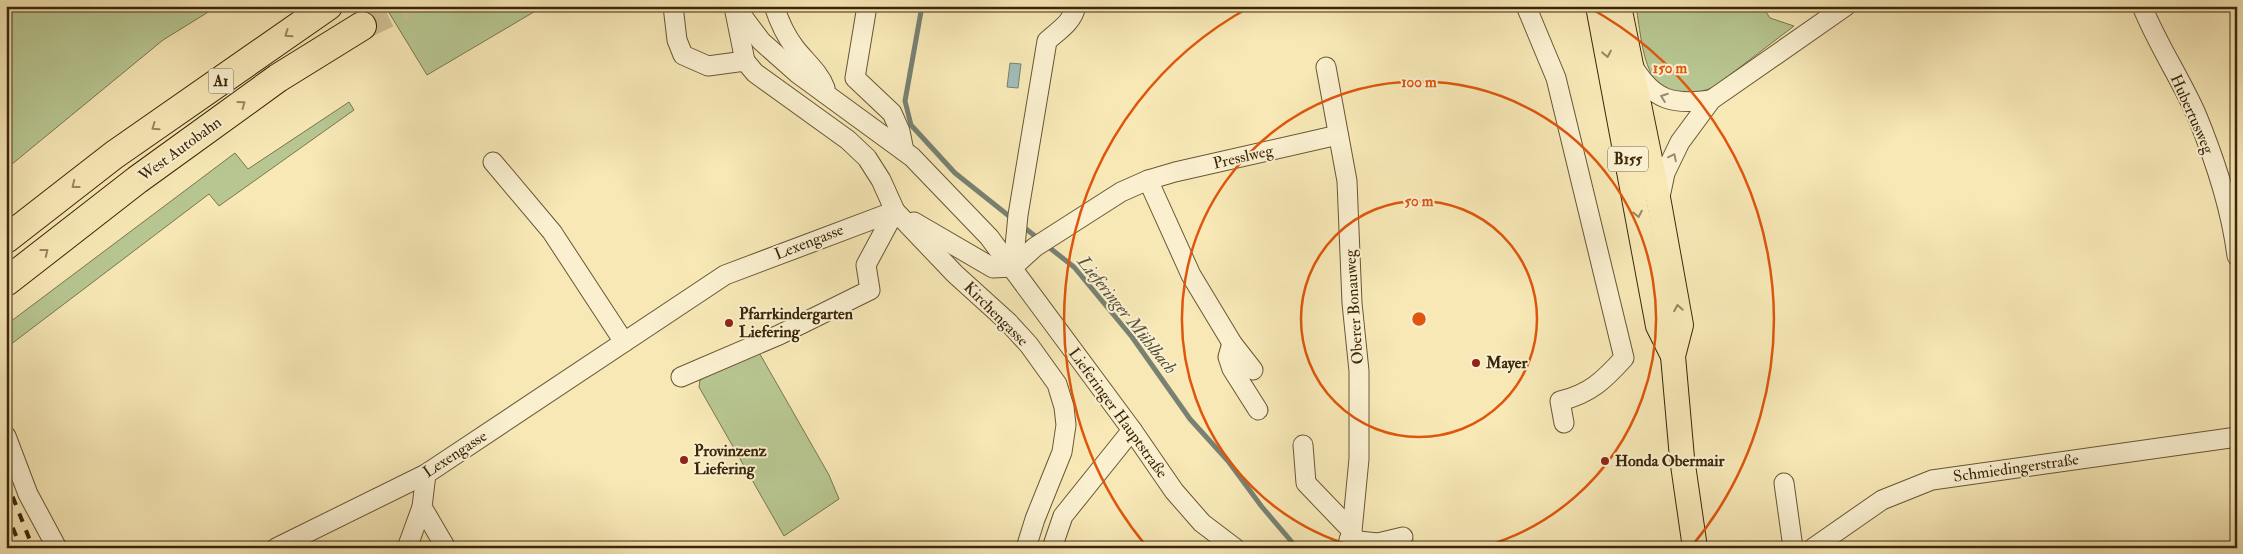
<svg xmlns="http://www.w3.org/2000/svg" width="2243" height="554" viewBox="0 0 2243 554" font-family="'IM FELL Double Pica',serif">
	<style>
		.green { fill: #b8c792; stroke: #79764e }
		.water { fill: #a1bdb8; stroke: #788172 }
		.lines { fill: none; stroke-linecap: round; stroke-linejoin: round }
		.stream { stroke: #788172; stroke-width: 5 }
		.highway-tunnel { stroke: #d1c193; stroke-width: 28; stroke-dasharray: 28 14; stroke-linecap: butt }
		.minor-casing { stroke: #695634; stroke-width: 21 }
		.major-casing { stroke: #3a2609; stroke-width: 26 }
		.highway-casing { stroke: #3a2609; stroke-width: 30 }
		.minor { stroke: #faf0d0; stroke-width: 19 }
		.major { stroke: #f7e8b6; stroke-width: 24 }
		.highway { stroke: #f7e8b6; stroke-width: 28 }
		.rail { stroke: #3a2609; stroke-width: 4; stroke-dasharray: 9 9; stroke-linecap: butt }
		.oneway { stroke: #988760 }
		.oneway2 { stroke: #9a8b6c }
		.ring { fill: none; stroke: #df560c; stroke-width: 2.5 }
		.poi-dot { fill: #8f2418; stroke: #faf0d0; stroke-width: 2 }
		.labels { text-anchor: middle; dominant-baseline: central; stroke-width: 4; stroke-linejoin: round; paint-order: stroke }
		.shield { fill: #faf0d0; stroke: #746345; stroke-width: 1 }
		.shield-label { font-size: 15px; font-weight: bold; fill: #3a2609 }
		.street-label { font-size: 16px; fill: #3a2609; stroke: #faf0d0 }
		.poi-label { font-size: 16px; font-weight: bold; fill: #3a2609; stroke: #faf0d0; text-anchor: start }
		.water-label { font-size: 18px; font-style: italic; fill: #59533e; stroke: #faf0d0 }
		.centre { fill: #df560c; stroke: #faf0d0; stroke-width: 2.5 }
		.ring-label { font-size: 15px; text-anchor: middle; font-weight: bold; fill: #df560c; stroke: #faf0d0; stroke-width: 4; stroke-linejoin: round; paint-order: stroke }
	</style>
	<rect width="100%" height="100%" fill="#f7e8b6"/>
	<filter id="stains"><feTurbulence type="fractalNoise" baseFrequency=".004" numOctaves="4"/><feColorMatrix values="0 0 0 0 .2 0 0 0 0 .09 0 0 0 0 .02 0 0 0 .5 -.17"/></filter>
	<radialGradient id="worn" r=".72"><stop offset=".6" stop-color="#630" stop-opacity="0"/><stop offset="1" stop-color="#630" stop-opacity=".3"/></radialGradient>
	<g class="green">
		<polygon points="6,6 218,6 163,40 6,169"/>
		<polygon points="385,6 544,6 427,75"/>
		<path d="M1636,6H1762L1770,18L1794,26L1714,87C1645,115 1644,55 1636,6Z"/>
		<polygon points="349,102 354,110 219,206 209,194 6,348 6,325 235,153 248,169"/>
		<polygon points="757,349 829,475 839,499 784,536 699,387 700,380"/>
	</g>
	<polygon class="water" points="1010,63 1021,64 1018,88 1007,87"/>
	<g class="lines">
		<g class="stream">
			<polyline points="922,6 905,101 911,125 955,173 1014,220"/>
			<polyline points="1021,225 1040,240"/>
			<polyline points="1046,245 1074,267 1132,337 1190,419 1228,461 1262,507 1297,548"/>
		</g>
		<polyline class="highway-tunnel" points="362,26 403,6"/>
		<defs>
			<g id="minor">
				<polyline points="673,6 677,40 683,55 708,66 745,61"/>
				<polyline points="738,6 743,17 761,41 797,73 912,157 989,237 1132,430 1174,491 1202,523 1235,548"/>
				<path d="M774,6C779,21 785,35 795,48C805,61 819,72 825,88"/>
				<polyline points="867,6 855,78 892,113 900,131 904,151"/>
				<path d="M1526,6L1556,78L1624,358C1604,380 1590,394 1560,401L1564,423"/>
				<path d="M2142,6C2157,44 2181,79 2197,116C2215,160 2231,208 2237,256"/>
				<polyline points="734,7 745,61 755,73 848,140 867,158 881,180 895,211 955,274 1008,322 1029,345 1057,384 1064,407 1066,425 1062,452 1035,519 1026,548"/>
				<polyline points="1326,67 1347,181 1352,303 1359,371 1359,459 1352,531 1347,548"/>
				<path d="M1634,68C1654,101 1674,105 1711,100"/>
				<polyline points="493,162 552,232 624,342"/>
				<polyline points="1148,180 1191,275 1232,343 1253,370"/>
				<polyline points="1660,197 1665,173 1680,142 1711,100 1846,6"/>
				<polyline points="914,222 993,268 1013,267"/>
				<polyline points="1013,267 1035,247 1121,192 1148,180 1175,172 1338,135"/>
				<path d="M1013,267L1018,215L1047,41C1059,30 1072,23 1076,6"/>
				<polyline points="1232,343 1228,357 1232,369 1258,410"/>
				<polyline points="681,377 779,335 870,290 866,265 895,211"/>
				<polyline points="6,436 28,494 57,548"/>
				<polyline points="1303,445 1306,483 1352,531"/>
				<polyline points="426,474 422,507 446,548"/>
				<polyline points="1784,483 1793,548"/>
				<polyline points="1349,540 1378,543 1403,537"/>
				<polyline points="276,548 426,474 725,275 895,211"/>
				<polyline points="407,548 422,507"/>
				<polyline points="1052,548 1063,516 1132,430"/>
				<polyline points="1813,548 1882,500 1932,480 2237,437"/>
			</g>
			<g id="major">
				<polyline points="1598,6 1658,326 1673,356"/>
				<polyline points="1619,6 1659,203 1681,325 1673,356 1682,458 1695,548"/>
			</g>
			<g id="highway">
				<polyline points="6,239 114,155 328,6"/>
				<polyline points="6,282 137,180 278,78 362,26"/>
			</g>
		</defs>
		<use href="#minor" class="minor-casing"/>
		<use href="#major" class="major-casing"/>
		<use href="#highway" class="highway-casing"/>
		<use href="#minor" class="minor"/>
		<use href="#major" class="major"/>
		<use href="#highway" class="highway"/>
		<g class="rail">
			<polyline points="6,480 33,548"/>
			<polyline points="6,511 21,548"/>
		</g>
	</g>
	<defs><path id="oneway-chevron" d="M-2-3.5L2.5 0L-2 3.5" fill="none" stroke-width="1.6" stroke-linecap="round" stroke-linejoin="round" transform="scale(1.25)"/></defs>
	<g class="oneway">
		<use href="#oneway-chevron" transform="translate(288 34) rotate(145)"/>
		<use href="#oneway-chevron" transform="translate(1607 54) rotate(79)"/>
		<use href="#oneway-chevron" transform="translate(242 104) rotate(-36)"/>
		<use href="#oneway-chevron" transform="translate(155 127) rotate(145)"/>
		<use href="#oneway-chevron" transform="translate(75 185) rotate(142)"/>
		<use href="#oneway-chevron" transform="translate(1638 214) rotate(79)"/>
		<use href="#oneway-chevron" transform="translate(45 252) rotate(-38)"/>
		<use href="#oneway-chevron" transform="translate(1678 308) rotate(-100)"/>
	</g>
	<g class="oneway2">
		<use href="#oneway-chevron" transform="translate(1664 97) rotate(-160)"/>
		<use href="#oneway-chevron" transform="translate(1673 157) rotate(-64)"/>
	</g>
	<g class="ring">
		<circle cx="1419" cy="319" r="118"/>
		<path d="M1356 547A237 237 0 1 1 1482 547"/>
		<path d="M1147 547A355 355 0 0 1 1250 7M1588 7A355 355 0 0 1 1691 547"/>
	</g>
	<g class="poi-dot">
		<circle cx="729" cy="323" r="5"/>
		<circle cx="1476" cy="363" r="5"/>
		<circle cx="684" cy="460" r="5"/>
		<circle cx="1605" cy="461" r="5"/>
	</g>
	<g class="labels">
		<g class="shield">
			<rect x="208.5" y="68.5" width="25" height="25" rx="4"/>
			<rect x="1608" y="146.5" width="40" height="25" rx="4"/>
		</g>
		<g class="shield-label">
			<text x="221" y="81">A1</text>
			<text x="1628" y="159">B155</text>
		</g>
		<g class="street-label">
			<text transform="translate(2192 114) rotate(66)">Hubertusweg</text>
			<text transform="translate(180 149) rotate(-36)">West Autobahn</text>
			<text transform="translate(1243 157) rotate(-13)">Presslweg</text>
			<text transform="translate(809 242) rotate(-21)">Lexengasse</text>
			<text transform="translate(1354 307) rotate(-94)">Oberer Bonauweg</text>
			<text transform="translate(996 314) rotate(45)">Kirchengasse</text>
			<text transform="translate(1118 413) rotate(54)">Lieferinger Hauptstraße</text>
			<text transform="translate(455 454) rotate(-33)">Lexengasse</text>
			<text transform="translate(2016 468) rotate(-8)">Schmiedingerstraße</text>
		</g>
		<g class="poi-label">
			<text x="739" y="314">Pfarrkindergarten<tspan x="739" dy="18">Liefering</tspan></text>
			<text x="1486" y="363">Mayer</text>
			<text x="694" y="451">Provinzenz<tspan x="694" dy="18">Liefering</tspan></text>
			<text x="1615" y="461">Honda Obermair</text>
		</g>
		<g class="water-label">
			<text transform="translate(1127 315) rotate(51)">Lieferinger Mühlbach</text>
		</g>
	</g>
	<circle cx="1419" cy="319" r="8" class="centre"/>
	<g class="ring-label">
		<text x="1670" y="73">150 m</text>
		<text x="1419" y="87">100 m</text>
		<text x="1419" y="206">50 m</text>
	</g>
	<rect width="2243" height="554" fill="none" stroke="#f7e8b6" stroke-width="25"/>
	<rect x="8" y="8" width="2228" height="539" fill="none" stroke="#3a2609" stroke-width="2.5"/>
	<rect x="12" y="12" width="2218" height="529" fill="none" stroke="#3a2609"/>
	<rect width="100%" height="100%" filter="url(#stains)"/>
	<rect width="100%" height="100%" fill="url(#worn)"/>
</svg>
